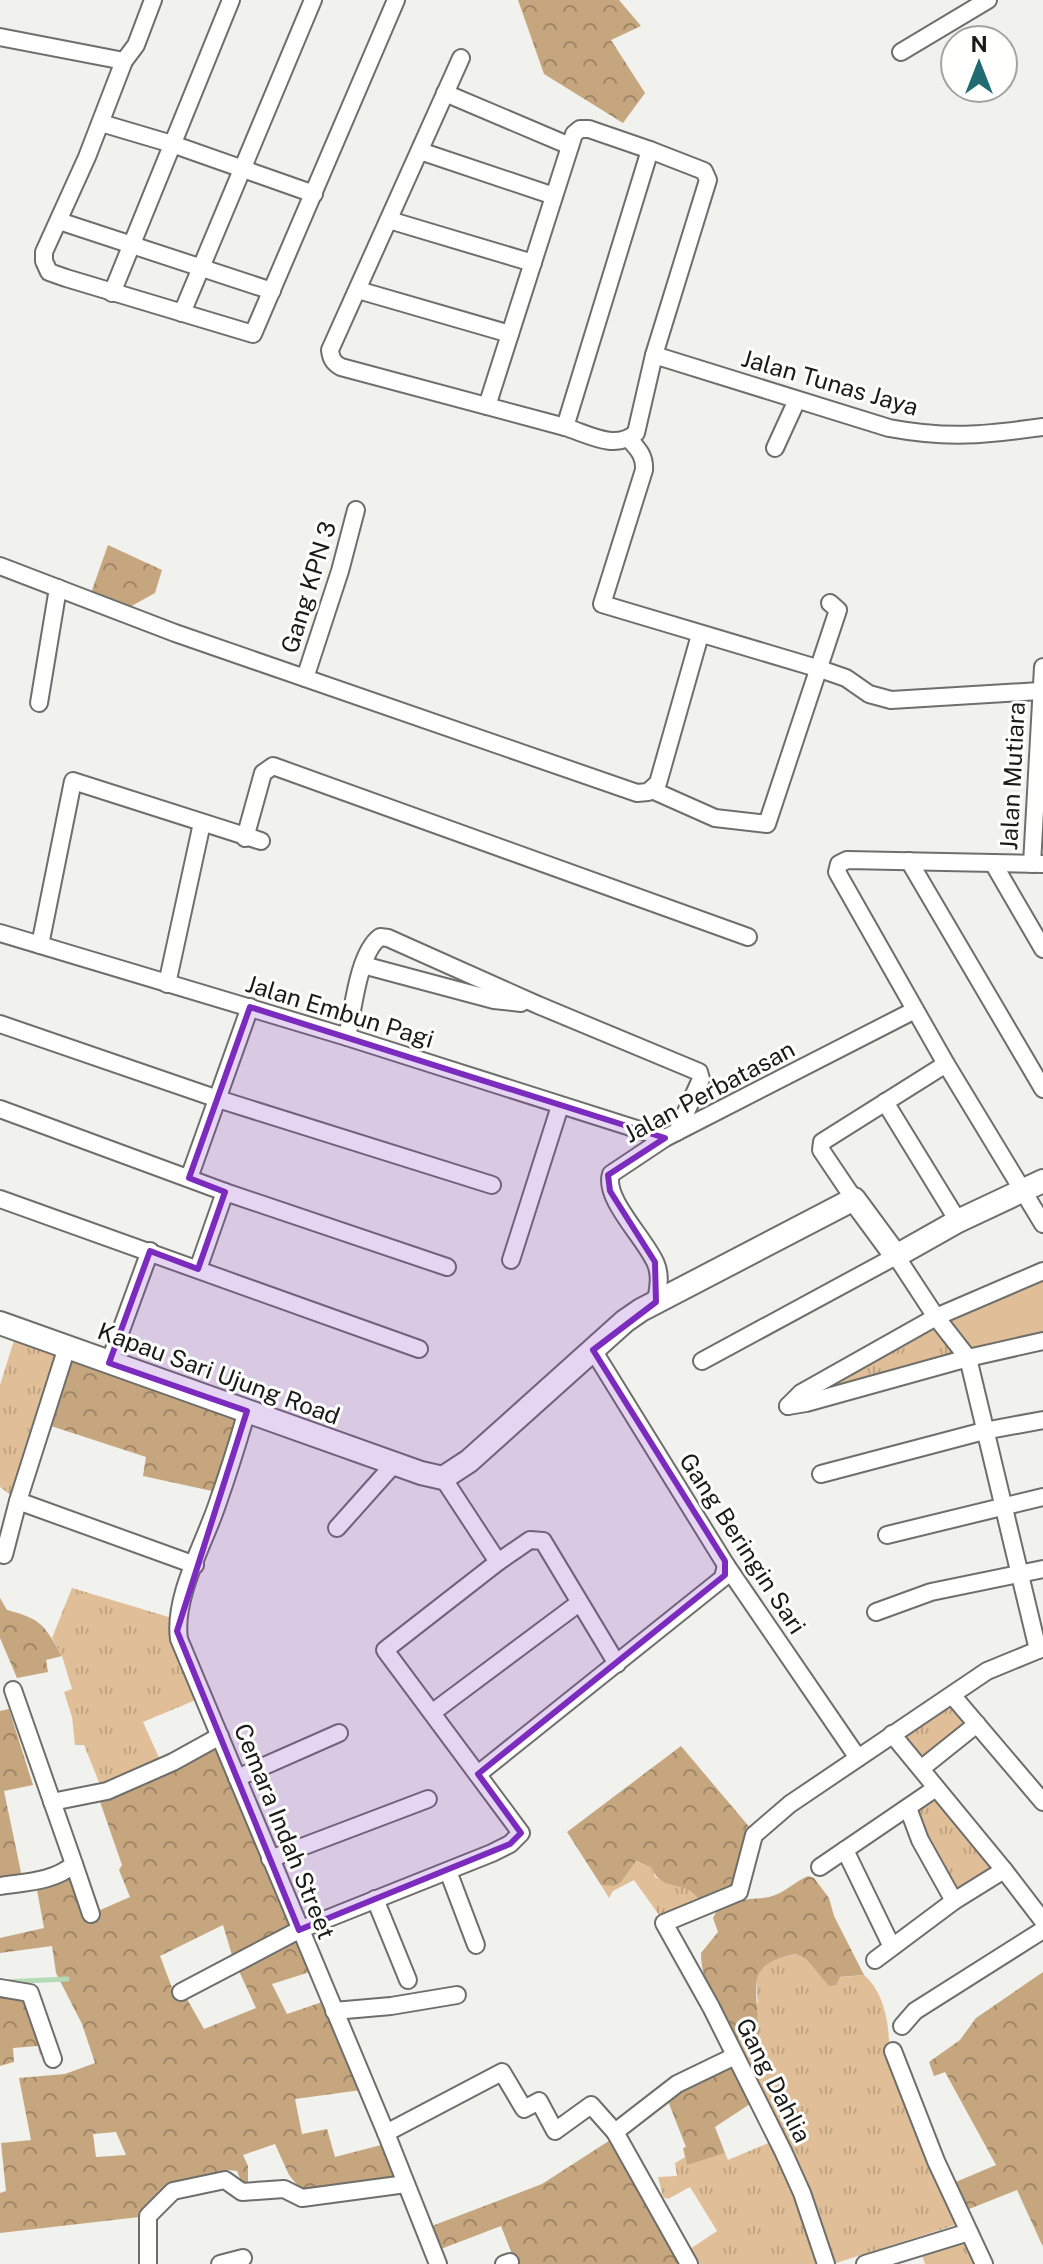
<svg xmlns="http://www.w3.org/2000/svg" width="1043" height="2264" viewBox="0 0 1043 2264" font-family="'Public Sans',sans-serif">
	<style>
		.grass { fill: url(#grass-tufts) }
		.forest { fill: url(#forest-crowns); fill-rule: evenodd }
		.garden { fill: #e0bf98 }
		.lines { fill: none; stroke-linecap: round; stroke-linejoin: round }
		.stream { stroke: #b4dbb6; stroke-width: 5 }
		.street-casing { stroke: #6e6e6b; stroke-width: 20 }
		.secondary-casing { stroke: #6e6e6b; stroke-width: 26 }
		.street { stroke: #fff; stroke-width: 16 }
		.secondary { stroke: #fff; stroke-width: 22 }
		.marked { fill: #7b2cbf; fill-opacity: 0.2; stroke: #7b2cbf; stroke-width: 6; stroke-linejoin: round }
		.labels { text-anchor: middle; dominant-baseline: central; stroke-width: 6; stroke-linejoin: round; paint-order: stroke }
		.street-label { font-size: 24px; fill: #1a1b19; stroke: #fffffe }
	</style>
	<defs>
		<pattern id="grass-tufts" width="24" height="20" patternUnits="userSpaceOnUse" patternTransform="scale(2)"><rect width="24" height="20" fill="#e0bf98"/><path d="M3 7l-1-3M5 7V3M7 7l1-3M15 17l-1-3M17 17v-4M19 17l1-3" fill="none" stroke="#c0a482"/></pattern>
		<pattern id="forest-crowns" width="20" height="18" patternUnits="userSpaceOnUse" patternTransform="scale(2)"><rect width="20" height="18" fill="#c6a67e"/><path d="M2 6a3 3 0 1 1 6 0M12 15a3 3 0 1 1 6 0" fill="none" stroke="#a08666"/></pattern>
	</defs>
	<rect width="100%" height="100%" fill="#f1f1ed"/>
	<g class="grass">
		<polygon points="935,1323 959,1358 818,1395 810,1391"/>
		<polygon points="16,1334 62,1350 12,1496 0,1487 0,1385"/>
		<polygon points="72,1588 172,1618 198,1699 143,1722 161,1762 101,1787 84,1745 75,1745 72,1717 64,1692 72,1689 62,1656 52,1638"/>
		<polygon points="951,1701 969,1725 923,1762 903,1735"/>
		<polygon points="937,1795 994,1868 954,1894 914,1812"/>
		<path d="M635,1861L652,1868L655,1877C673,1887 692,1884 701,1905L659,1915L634,1880L613,1891L609,1898L601,1885L624,1878Z"/>
		<path d="M796,1954L807,1960L824,1979L864,1975C885,1993 890,2027 889,2053L965,2222L833,2264C803,2187 775,2111 734,2040L758,2002C752,1968 764,1960 796,1954Z"/>
		<polygon points="773,2141 796,2190 821,2264 694,2264 687,2251 717,2231 690,2187 668,2199 663,2197 658,2177 677,2176 675,2163 685,2157 687,2164 725,2153 728,2160"/>
		<polygon points="966,2241 975,2264 925,2264 921,2252"/>
	</g>
	<g class="forest">
		<polygon points="518,0 619,0 641,26 611,40 645,93 623,123 544,74"/>
		<polygon points="108,545 162,570 155,593 128,608 91,593"/>
		<polygon points="69,1353 233,1409 237,1430 212,1491 143,1476 146,1457 48,1425"/>
		<path d="M0,1598L7,1610C42,1619 44,1625 62,1656L46,1660L48,1672L17,1678L0,1638Z"/>
		<polygon points="9,1709 33,1785 4,1791 23,1882 0,1886 0,1711"/>
		<path d="M681,1746L751,1829L737,1884L701,1905C690,1877 661,1894 652,1868L636,1861L621,1882L614,1886L601,1885L567,1832Z"/>
		<path d="M217,1747L293,1927L234,1962L223,1925L160,1956L177,2001L187,1999L204,2029L256,2008L239,1971L297,1937L313,1971L272,1984L287,2014L325,2001L361,2090L295,2099L302,2134L327,2129L335,2157L385,2144L401,2181L303,2192L289,2175L275,2144L243,2155L248,2166V2186L244,2188L237,2171L228,2170L225,2180L173,2191L148,2216L0,2233V2193L6,2191L1,2143L31,2140L19,2078L65,2074L95,2063L82,2024L56,1973L52,1946L0,1953V1938L44,1928L37,1890L72,1874L91,1914L130,1897L119,1870L122,1865L97,1793ZM116,2132L126,2155L96,2157L93,2134Z"/>
		<path d="M808,1876L814,1878L829,1898L834,1916L864,1975L840,1977L836,1985L829,1986L807,1960L796,1954C743,1964 758,1986 758,2029L734,2040C720,2012 701,1985 701,1953L718,1932L713,1918C723,1896 750,1901 769,1897C785,1893 794,1882 808,1876Z"/>
		<polygon points="1043,1972 1043,2247 1017,2190 964,2211 951,2184 996,2165 945,2072 934,2076 929,2062 960,2040 976,2018"/>
		<polygon points="0,1994 26,1998 45,2051 40,2055 38,2046 13,2048 14,2062 0,2066"/>
		<polygon points="732,2061 753,2102 715,2127 725,2153 687,2165 683,2148 686,2147 666,2096"/>
		<polygon points="615,2137 686,2264 516,2264 501,2226 433,2252 424,2229 542,2184"/>
	</g>
	<polygon class="garden" points="1043,1276 1043,1336 973,1350 948,1321 951,1316"/>
	<g class="lines">
		<polyline class="stream" points="4,1982 67,1979"/>
		<defs>
			<g id="street">
				<polyline points="153,0 136,45 124,61 87,157 44,252 44,261 49,272 66,278 253,334 396,0"/>
				<polyline points="0,37 124,61"/>
				<polyline points="901,52 988,0"/>
				<path d="M461,58L330,350C331,358 333,363 341,367L565,427"/>
				<polyline points="445,93 570,146"/>
				<polyline points="101,123 172,144 314,194"/>
				<path d="M650,150L704,171L708,180L654,355L636,433C615,451 588,434 565,427Z"/>
				<polyline points="420,151 554,196"/>
				<polyline points="389,220 533,263"/>
				<polyline points="59,221 272,291"/>
				<polyline points="358,290 510,334"/>
				<polyline points="112,293 231,0"/>
				<polyline points="182,313 313,0"/>
				<path d="M654,355L889,428C948,439 984,435 1043,427"/>
				<polyline points="487,406 574,134 580,129 589,129 650,150"/>
				<path d="M629,439C638,449 645,456 644,470L602,604L820,669L846,678L869,694L891,700L1040,691"/>
				<polyline points="775,448 797,400"/>
				<polyline points="0,566 175,633 637,793 648,792 658,783 700,635"/>
				<polyline points="305,678 340,571 356,510"/>
				<polyline points="39,703 58,588"/>
				<polyline points="652,790 715,818 767,824 838,610 830,603"/>
				<polyline points="245,838 263,773 273,766 748,937"/>
				<polyline points="909,861 1043,1089"/>
				<polyline points="993,863 1043,949"/>
				<polyline points="1032,864 1043,667"/>
				<polyline points="1043,864 847,860 839,864 837,872 946,1064 1043,1224"/>
				<polyline points="0,933 347,1037 665,1138"/>
				<polyline points="40,945 73,781 261,841"/>
				<polyline points="363,965 494,1000 521,1003"/>
				<polyline points="167,984 202,823"/>
				<polyline points="0,1024 218,1099 492,1185"/>
				<path d="M347,1037C353,1011 358,953 380,937L388,938L538,1005L699,1072L701,1079L677,1132"/>
				<polyline points="885,1102 958,1221"/>
				<polyline points="0,1109 225,1192"/>
				<polyline points="189,1178 250,1007"/>
				<polyline points="0,1199 419,1349"/>
				<polyline points="854,1199 821,1150 822,1142 946,1064"/>
				<polyline points="511,1260 560,1106"/>
				<polyline points="198,1269 225,1192 447,1267"/>
				<path d="M656,1302C658,1289 661,1276 656,1264C646,1239 603,1199 611,1174L665,1138L915,1010"/>
				<polyline points="67,1347 18,1501 195,1565"/>
				<polyline points="593,1350 726,1565 858,1758"/>
				<polyline points="702,1361 896,1256 936,1317 968,1358 1038,1650"/>
				<polyline points="109,1363 150,1251"/>
				<polyline points="788,1406 801,1393 936,1317 1043,1271"/>
				<polyline points="788,1406 806,1403 968,1358 1043,1341"/>
				<path d="M247,1411C238,1442 228,1474 217,1505C204,1544 173,1597 179,1639L386,2133L438,2264"/>
				<polyline points="821,1474 984,1431 1043,1420"/>
				<polyline points="337,1528 395,1463"/>
				<polyline points="887,1535 1043,1497"/>
				<polyline points="4,1555 18,1501"/>
				<polyline points="498,1562 530,1540 543,1541 617,1664"/>
				<polyline points="876,1612 931,1592 1043,1569"/>
				<polyline points="952,1695 1043,1802"/>
				<polyline points="433,1712 579,1603"/>
				<polyline points="892,1734 1004,1870 1043,1921"/>
				<polyline points="922,1768 977,1724"/>
				<polyline points="478,1774 723,1578 726,1565"/>
				<polyline points="237,1778 339,1733"/>
				<polyline points="52,1802 107,1791 173,1762 220,1736"/>
				<polyline points="908,1808 920,1840 954,1901"/>
				<polyline points="845,1850 892,1947"/>
				<polyline points="270,1859 428,1799"/>
				<polyline points="74,1864 91,1914"/>
				<polyline points="820,1867 936,1788"/>
				<polyline points="448,1871 476,1945"/>
				<path d="M0,1886C25,1882 54,1882 74,1864L13,1690"/>
				<polyline points="375,1899 408,1980"/>
				<polyline points="875,1960 954,1901 1004,1870"/>
				<polyline points="0,1988 30,1993 53,2059"/>
				<polyline points="181,1992 299,1930 492,1853 510,1844 521,1833 385,1650 498,1562 443,1478"/>
				<polyline points="334,2011 391,2006 457,1995"/>
				<polyline points="902,2026 915,2011 1043,1930"/>
				<polyline points="893,2051 936,2161 984,2264"/>
				<polyline points="615,2132 677,2084 735,2056"/>
				<polyline points="386,2133 502,2072 524,2109 539,2101 555,2131 591,2105 615,2132 689,2264"/>
				<polyline points="148,2264 148,2216 173,2191 225,2180 242,2192 284,2189 302,2198 406,2184"/>
				<polyline points="220,2264 243,2258"/>
				<polyline points="504,2264 510,2262"/>
				<polyline points="826,2264 802,2193 783,2151 711,2007 664,1923 739,1892 754,1835 790,1804 987,1671 1043,1648"/>
				<polyline points="865,2264 969,2232"/>
			</g>
			<polyline id="secondary" points="0,1323 421,1473 443,1478 469,1461 625,1321 641,1310 854,1199 896,1256 958,1221 1043,1181"/>
		</defs>
		<use href="#street" class="street-casing"/>
		<use href="#secondary" class="secondary-casing"/>
		<use href="#street" class="street"/>
		<use href="#secondary" class="secondary"/>
	</g>
	<path class="marked" d="M250,1007L665,1138L608,1175L610,1191L655,1262L656,1302L593,1350L725,1561V1575L478,1774L521,1833L510,1844L299,1930L177,1631L247,1411L109,1363L150,1251L198,1269L225,1192L189,1178Z"/>
	<g class="labels">
		<g class="street-label">
			<text transform="translate(830 382) rotate(16)">Jalan Tunas Jaya</text>
			<text transform="translate(308 587) rotate(-73)">Gang KPN 3</text>
			<text transform="translate(1012 776) rotate(-87)">Jalan Mutiara</text>
			<text transform="translate(340 1011) rotate(17)">Jalan Embun Pagi</text>
			<text transform="translate(709 1091) rotate(-28)">Jalan Perbatasan</text>
			<text transform="translate(219 1373) rotate(20)">Kapau Sari Ujung Road</text>
			<text transform="translate(743 1543) rotate(57)">Gang Beringin Sari</text>
			<text transform="translate(285 1831) rotate(68)">Cemara Indah Street</text>
			<text transform="translate(774 2080) rotate(63)">Gang Dahlia</text>
		</g>
	</g>
	<g transform="translate(979 64)"><circle r="38" fill="#fffffe" stroke="#a3a4a2" stroke-width="2"/>
	<path d="M0-6L14 30L0 20L-14 30Z" fill="#216c72"/>
	<text y="-12" font-size="22" font-weight="bold" text-anchor="middle" fill="#1a1b19">N</text>
	</g>
</svg>
